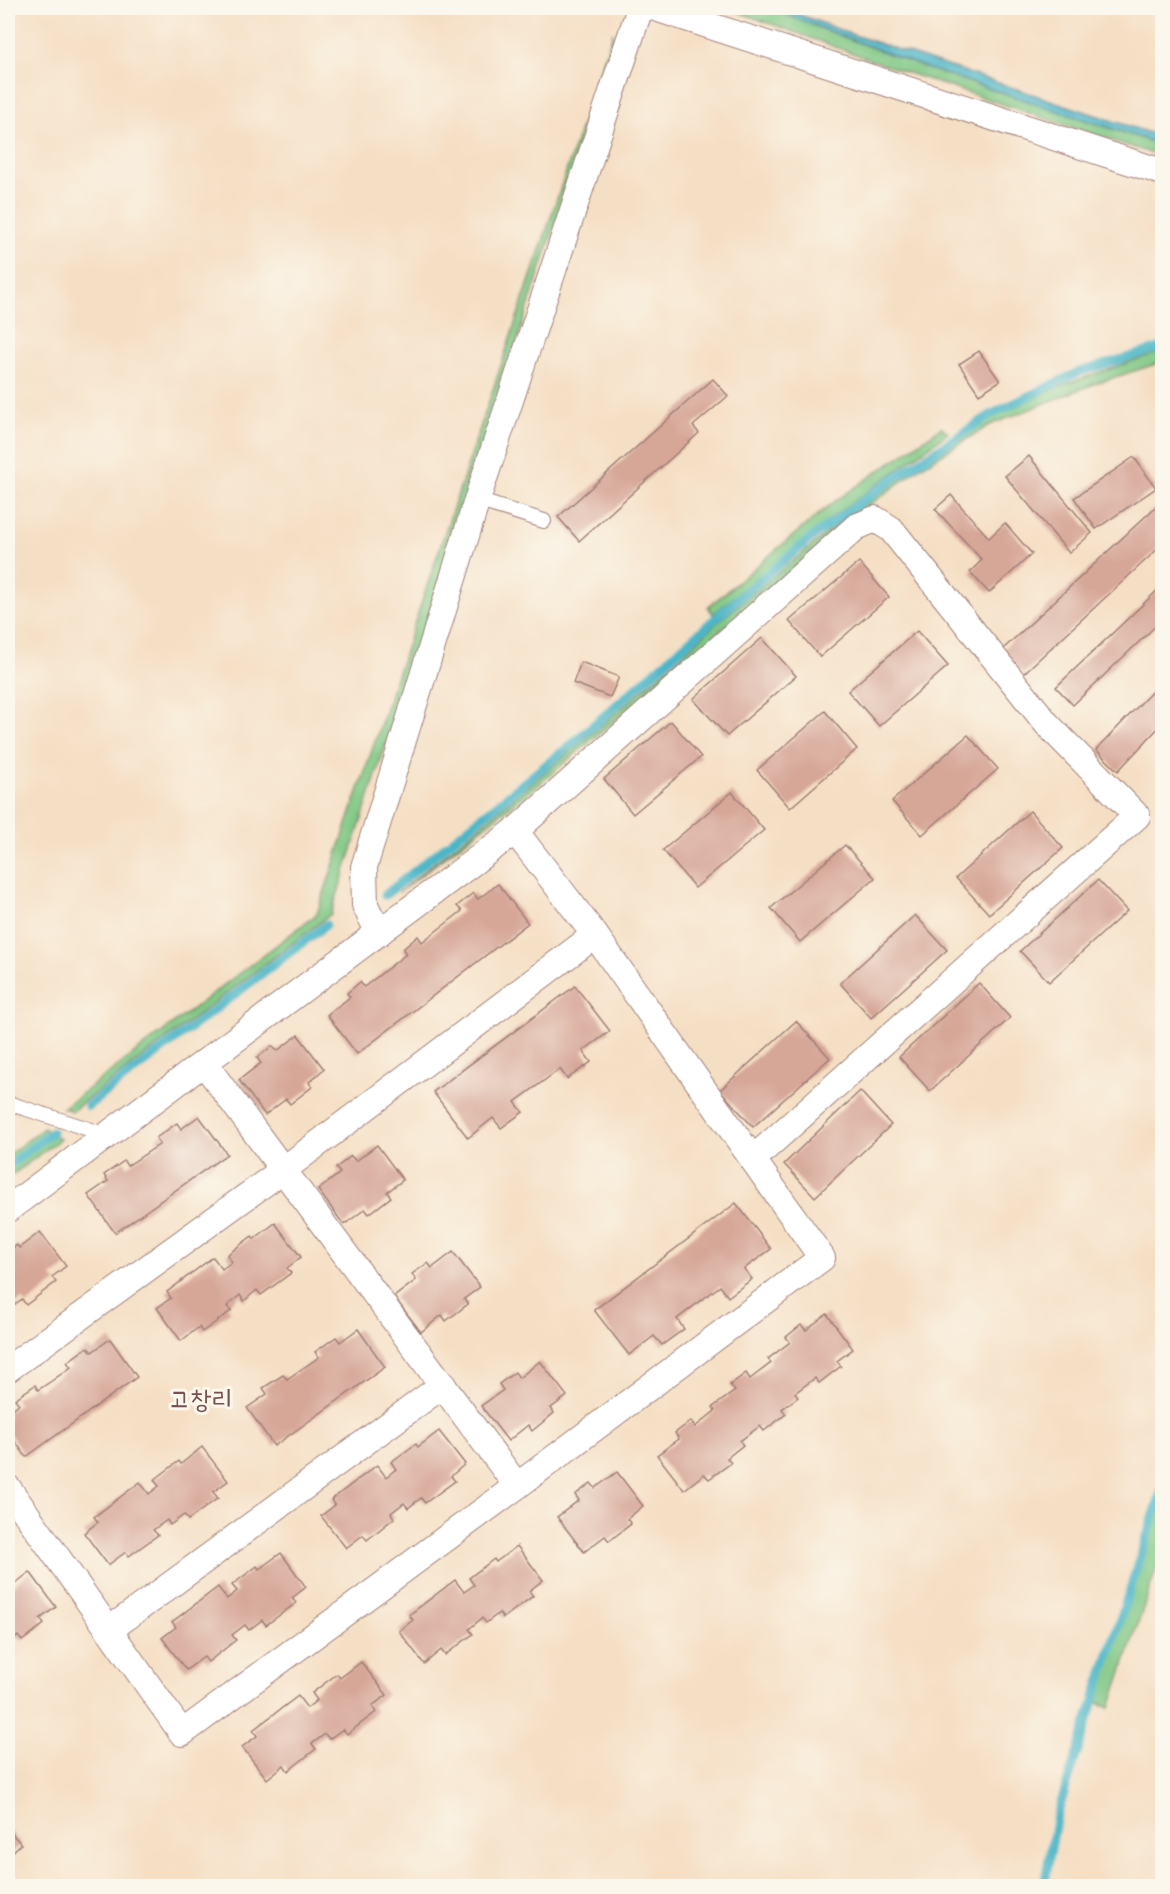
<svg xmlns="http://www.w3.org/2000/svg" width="1170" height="1894" viewBox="0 0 1170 1894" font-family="'Architects Daughter','Poor Story',sans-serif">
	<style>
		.green { fill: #7fc784; stroke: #647358; stroke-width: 1.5 }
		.water { fill: #4bb6c8; stroke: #4a6a7a; stroke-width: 1.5 }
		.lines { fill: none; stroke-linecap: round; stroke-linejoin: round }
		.stream { stroke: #4bb6c8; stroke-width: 9 }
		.building { fill: #d6a696 }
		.lane-casing { stroke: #a07f78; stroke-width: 16 }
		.street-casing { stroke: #a07f78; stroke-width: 28 }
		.lane { stroke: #fff; stroke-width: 14 }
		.street { stroke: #fff; stroke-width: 26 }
		.labels { text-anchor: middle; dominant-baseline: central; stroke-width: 6; stroke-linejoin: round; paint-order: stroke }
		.quarter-label { font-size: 26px; fill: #7b4e50; stroke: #fbf7ec }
	</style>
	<rect width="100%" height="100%" fill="#fbf7ec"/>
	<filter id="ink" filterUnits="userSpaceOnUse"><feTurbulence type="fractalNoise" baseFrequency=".0167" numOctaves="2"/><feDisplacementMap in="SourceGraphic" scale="12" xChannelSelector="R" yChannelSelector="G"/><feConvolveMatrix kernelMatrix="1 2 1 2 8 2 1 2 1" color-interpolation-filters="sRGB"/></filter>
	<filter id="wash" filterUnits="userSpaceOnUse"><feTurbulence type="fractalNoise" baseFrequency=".008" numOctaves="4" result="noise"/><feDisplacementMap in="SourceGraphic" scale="24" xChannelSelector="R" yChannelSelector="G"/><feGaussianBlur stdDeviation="1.35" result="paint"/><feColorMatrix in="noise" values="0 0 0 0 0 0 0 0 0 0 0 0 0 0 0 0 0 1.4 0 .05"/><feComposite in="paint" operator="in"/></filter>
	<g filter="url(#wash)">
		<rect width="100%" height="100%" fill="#f5dfc4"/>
		<g class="green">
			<polygon points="727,8 768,8 926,68 1162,145 1162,157 905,72"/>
			<polygon points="613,32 611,62 545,255 331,914 72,1111 63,1108 317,914"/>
			<polygon points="1162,351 1162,362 1094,384 990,425 919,468 859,513 542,782 399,892 581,743 675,662 719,621 852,513 928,459 997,415 1057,387"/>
			<polygon points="942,427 948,433 830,519 713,614 708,607 831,504"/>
			<polygon points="44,1128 60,1139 8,1178 8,1155"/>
			<polygon points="1162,1497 1162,1552 1110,1707 1096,1702"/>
		</g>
		<polygon class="water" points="768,8 782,8 851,34 1162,137 1162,145 926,68"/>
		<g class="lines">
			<g class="stream">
				<polyline points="385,895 573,743 741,596 816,534 899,475 992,414 1033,394 1079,372 1162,347"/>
				<polyline points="88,1106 326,925"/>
				<polyline points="8,1166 52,1132"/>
				<polyline points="1044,1886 1057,1815 1162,1490"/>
			</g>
		</g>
		<g id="blocks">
			<g class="building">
				<polygon points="979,351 1000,381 979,394 959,364"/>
				<polygon points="713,379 728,396 693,426 699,433 579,541 558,517"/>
				<polygon points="1029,456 1092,533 1069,553 1005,476"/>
				<polygon points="1134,457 1156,488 1096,529 1074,498"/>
				<polygon points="951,495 989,538 1005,523 1032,554 989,593 970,572 982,560 935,509"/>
				<polygon points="1162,501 1162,545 1023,674 1002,650"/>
				<polygon points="859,562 889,597 820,657 789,621"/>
				<polygon points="1162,586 1162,620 1073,705 1056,687"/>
				<polygon points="917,631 948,666 879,726 848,691"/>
				<polygon points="762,638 796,676 727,736 693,699"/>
				<polygon points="581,662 619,677 610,697 573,683"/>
				<polygon points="1162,681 1162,724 1118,771 1096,750"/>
				<polygon points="825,711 857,749 790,808 757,770"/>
				<polygon points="671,721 701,757 633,814 604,779"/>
				<polygon points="968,735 998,769 922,835 892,801"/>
				<polygon points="732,792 764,830 695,888 663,850"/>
				<polygon points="1030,811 1063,848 989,914 956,878"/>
				<polygon points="845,845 875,878 800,942 771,908"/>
				<polygon points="1098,880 1127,911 1049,982 1020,951"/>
				<polygon points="498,884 528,923 357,1054 327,1015 350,997 347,993 360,982 364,987 406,954 403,949 418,936 422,942 462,911 457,906 473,893 478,899"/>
				<polygon points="915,915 947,950 871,1018 840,983"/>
				<polygon points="979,983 1010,1018 930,1091 899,1057"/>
				<polygon points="575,986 610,1031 583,1051 591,1062 567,1079 560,1069 515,1102 523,1112 501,1128 493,1118 468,1138 433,1092"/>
				<polygon points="796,1021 830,1058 753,1127 720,1090"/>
				<polygon points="298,1035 324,1069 309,1082 312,1087 290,1104 286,1099 265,1115 239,1080 261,1063 257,1058 272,1046 277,1051"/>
				<polygon points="860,1091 891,1125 815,1197 784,1164"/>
				<polygon points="199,1116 227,1154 115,1233 88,1195 108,1181 104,1175 124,1161 127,1166 160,1144 156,1138 177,1123 181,1129"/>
				<polygon points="377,1145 403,1180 387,1192 391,1197 369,1214 365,1209 344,1225 318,1190 340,1173 336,1168 351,1156 356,1161"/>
				<polygon points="736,1203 771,1249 744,1269 752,1279 728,1297 720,1286 677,1319 684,1329 662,1345 654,1336 629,1355 594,1310"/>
				<polygon points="275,1223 301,1257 287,1268 291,1273 261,1295 257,1290 244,1301 240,1295 227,1306 231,1311 202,1332 199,1327 181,1341 157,1308 171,1298 167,1292 213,1257 222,1269 232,1262 227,1255 252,1236 254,1239"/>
				<polygon points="40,1232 66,1266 52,1277 56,1282 26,1305 22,1299 9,1309 8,1252 17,1245 19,1248"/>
				<polygon points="453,1252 480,1287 464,1299 468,1304 446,1321 442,1315 421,1332 394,1297 416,1280 412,1274 428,1263 432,1268"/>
				<polygon points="827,1314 853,1349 837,1361 841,1366 819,1383 815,1378 795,1393 798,1397 782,1409 786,1414 764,1431 760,1426 740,1441 743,1445 727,1458 731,1463 709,1479 704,1474 684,1490 657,1455 679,1439 675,1433 691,1421 695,1427 715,1411 713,1407 735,1391 730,1385 746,1373 750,1379 771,1363 768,1359 790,1342 786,1337 801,1325 806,1330"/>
				<polygon points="358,1329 385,1367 274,1446 247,1408 267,1394 263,1388 283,1375 287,1379 319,1357 315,1352 336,1337 340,1342"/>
				<polygon points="110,1339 137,1377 26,1457 8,1431 8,1412 19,1404 15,1399 35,1385 38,1390 53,1380 71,1367 67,1362 88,1347 92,1352"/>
				<polygon points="540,1361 567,1396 551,1408 554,1413 532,1431 528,1425 508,1441 481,1406 503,1390 499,1384 515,1372 519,1378"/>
				<polygon points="439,1431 465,1464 451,1476 455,1481 425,1503 421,1498 408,1508 404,1503 391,1513 394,1518 367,1540 363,1535 346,1548 321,1516 335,1505 331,1500 377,1465 386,1477 396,1469 391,1462 416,1444 418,1447"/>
				<polygon points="202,1447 228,1481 213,1492 218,1498 188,1520 184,1515 170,1525 167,1520 153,1530 158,1535 129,1556 126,1552 108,1565 84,1533 98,1522 94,1517 140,1482 149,1494 159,1486 154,1480 179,1461 181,1464"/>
				<polygon points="617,1472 643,1506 627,1519 631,1524 609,1541 605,1536 584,1552 557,1517 579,1500 575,1495 591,1483 595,1488"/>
				<polygon points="517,1546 543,1580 529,1591 533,1596 503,1618 499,1613 486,1623 482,1618 469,1629 473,1634 445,1655 441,1650 424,1664 399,1631 413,1620 409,1615 455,1580 464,1592 474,1585 469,1578 494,1559 496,1562"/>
				<polygon points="281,1553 306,1587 292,1598 296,1603 266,1625 262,1620 249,1630 245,1625 232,1635 236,1640 208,1662 204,1657 186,1670 162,1638 176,1627 172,1622 218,1587 227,1599 237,1591 232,1585 257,1566 259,1569"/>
				<polygon points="30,1572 56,1607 40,1619 44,1624 22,1641 18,1636 8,1644 8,1589"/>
				<polygon points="361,1662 387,1695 372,1706 376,1712 347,1734 343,1729 329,1739 325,1734 312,1744 316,1749 288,1771 284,1765 267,1779 242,1747 257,1736 253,1730 298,1696 307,1708 317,1700 312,1693 337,1674 340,1678"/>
				<polygon points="8,1829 21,1844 8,1856"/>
			</g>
		</g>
	</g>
	<g filter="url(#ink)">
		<use href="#blocks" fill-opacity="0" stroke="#a07f78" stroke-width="1.5"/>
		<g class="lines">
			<defs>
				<g id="lane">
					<polyline points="477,500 544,521"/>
					<polyline points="8,1103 107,1135"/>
				</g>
				<g id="street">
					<polyline points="655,8 1162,172"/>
					<polyline points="379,933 365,905 364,867 477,500 640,8"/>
					<polyline points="204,1063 517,1486"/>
					<polyline points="8,1209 515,831 856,527 875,519 891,529 1047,724 1137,816 753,1159"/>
					<polyline points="8,1369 283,1170 595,935"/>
					<polyline points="8,1488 109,1630 443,1385"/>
					<polyline points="109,1630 182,1733 517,1486 822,1258 595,935 515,831"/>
				</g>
			</defs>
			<use href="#lane" class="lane-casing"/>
			<use href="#street" class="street-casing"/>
			<use href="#lane" class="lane"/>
			<use href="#street" class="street"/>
		</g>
	</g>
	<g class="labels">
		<g class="quarter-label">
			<text x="201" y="1400">고창리</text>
		</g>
	</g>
	<rect width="1170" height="1894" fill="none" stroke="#fbf7ec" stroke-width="30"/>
</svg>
